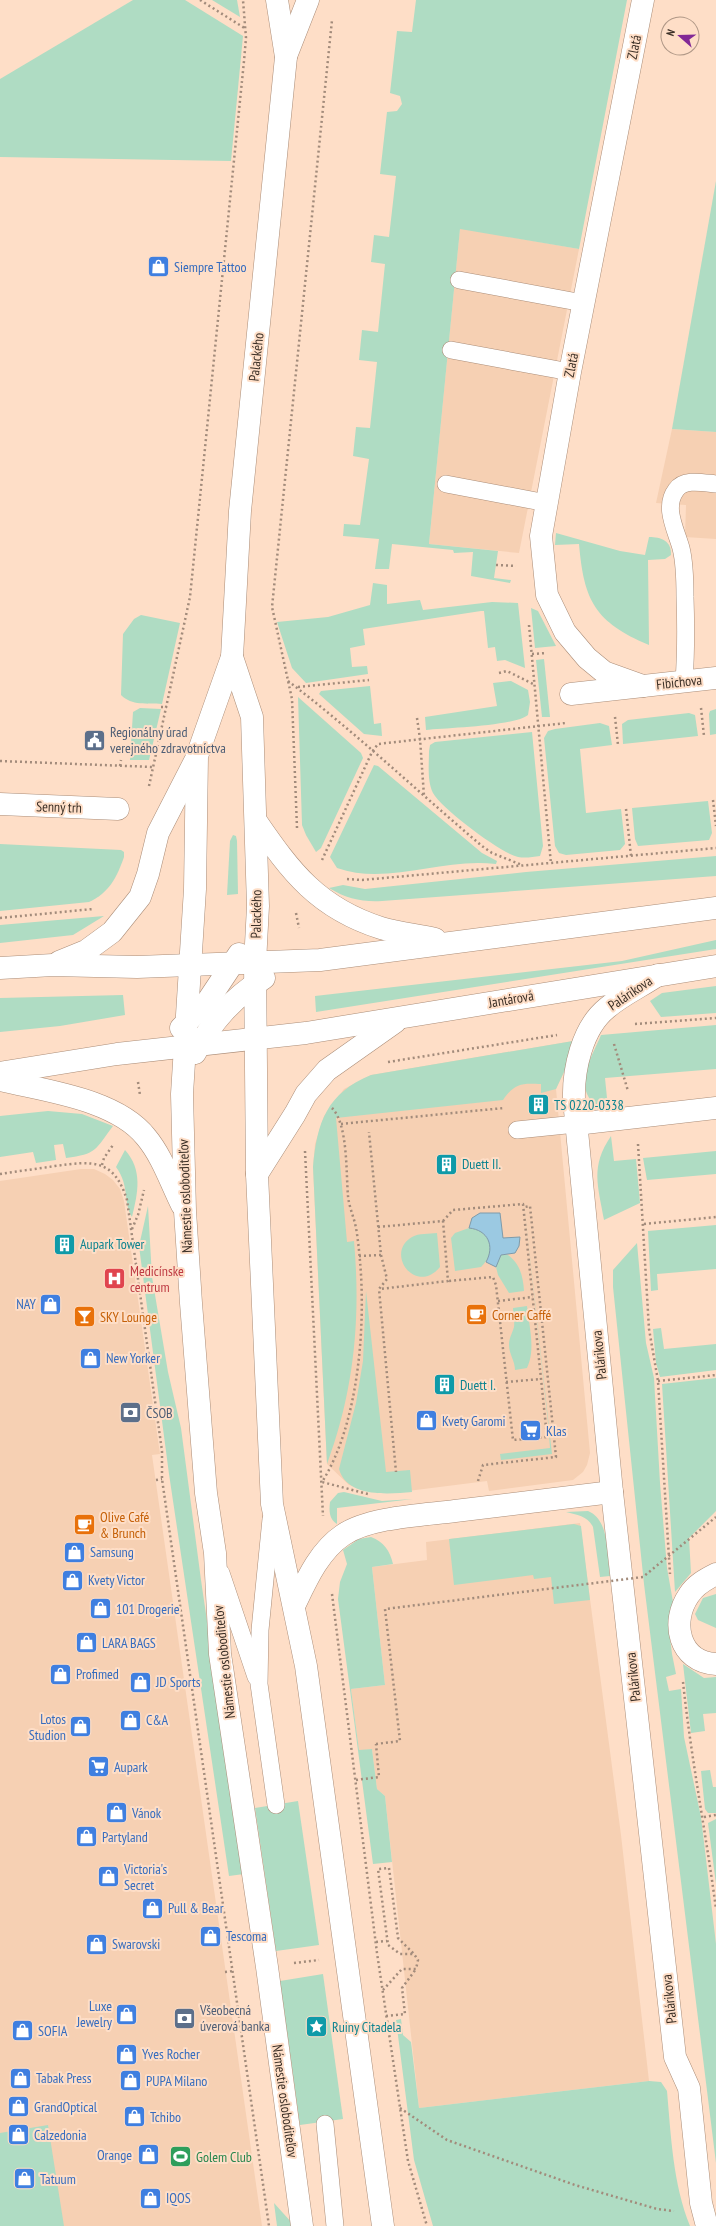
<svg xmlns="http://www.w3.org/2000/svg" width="716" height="2226" viewBox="0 0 716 2226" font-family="'PT Sans Narrow',sans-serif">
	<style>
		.built { fill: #f6d0b3 }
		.green { fill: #afdcc3 }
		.water { fill: #9bc9e2; stroke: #7e9baa }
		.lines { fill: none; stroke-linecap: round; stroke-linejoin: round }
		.lane-casing { stroke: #ab8d78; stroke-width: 18 }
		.street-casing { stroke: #ab8d78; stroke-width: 23 }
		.secondary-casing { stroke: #ab8d78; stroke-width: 23 }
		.path { stroke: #a28b7b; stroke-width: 2.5; stroke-dasharray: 2 3; stroke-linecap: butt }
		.lane { stroke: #fff; stroke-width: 17 }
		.street { stroke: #fff; stroke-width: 22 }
		.secondary { stroke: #fff; stroke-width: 22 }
		.path-bridge { stroke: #a28b7b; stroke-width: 2.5; stroke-dasharray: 2 3; stroke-linecap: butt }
		.labels { text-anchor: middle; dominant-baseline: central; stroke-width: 4; stroke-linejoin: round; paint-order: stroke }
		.street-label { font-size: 14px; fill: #3c3027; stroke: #fedec7 }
		.shop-label { font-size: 14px; fill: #366cbe; stroke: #fedec7; text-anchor: start }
		.service-label { font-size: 14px; fill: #4e5e75; stroke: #fedec7; text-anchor: start }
		.culture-label { font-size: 14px; fill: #0d838f; stroke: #fedec7; text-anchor: start }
		.health-label { font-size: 14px; fill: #be3a42; stroke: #fedec7; text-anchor: start }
		.food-label { font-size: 14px; fill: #c56008; stroke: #fedec7; text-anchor: start }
		.leisure-label { font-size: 14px; fill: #27864d; stroke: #fedec7; text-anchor: start }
	</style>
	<rect width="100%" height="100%" fill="#fedec7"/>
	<g class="built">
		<polygon points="460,228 579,249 519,553 429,544"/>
		<polygon points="672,429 716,432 716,539 685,537 686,505 656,503"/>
		<polygon points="579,1040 556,1089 590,1453 587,1465 583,1472 573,1480 489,1491 487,1481 392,1493 373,1492 349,1485 327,1464 313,1167 315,1144 324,1116 344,1089 371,1075"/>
		<polygon points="81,1169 94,1169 105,1174 113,1180 120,1189 124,1201 160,1454 152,1455 262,2226 0,2226 0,1181"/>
		<polygon points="580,1523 621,1835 649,2081 419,2108 385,1796 377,1789 372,1749 359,1751 351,1689 385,1685 372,1567 427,1560 426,1542"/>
	</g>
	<g class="green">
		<polygon points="133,0 185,0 243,36 231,161 0,157 0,79"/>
		<polygon points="212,0 237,0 240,17"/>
		<polygon points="416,0 627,0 579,249 460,229 429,544 498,551 494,578 511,580 510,583 471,576 473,552 454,553 453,550 392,544 389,569 375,569 379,539 343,536 344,524 360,525 369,459 353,456 356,427 370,428 377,362 359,360 362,330 378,332 385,264 371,262 374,235 389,237 396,176 380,174 387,112 397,111 402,104 400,96 390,93 397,31 412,32"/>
		<polygon points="716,181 716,432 672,429"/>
		<path d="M556,533L620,551L645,555L649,537C661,537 672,541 671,555L665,559L648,560L649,645C595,622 584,601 579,544L555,545Z"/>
		<polygon points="373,583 387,585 387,604 420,600 423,610 492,602 518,603 525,668 505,660 497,661 495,647 488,648 484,611 481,611 363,629 365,645 350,648 352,667 367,666 368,674 306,683 292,668 277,622 328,617 370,605"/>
		<polygon points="531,608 538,611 556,646 535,648"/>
		<path d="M141,615L180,623L162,704C147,703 132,706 121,695L123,634L134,619Z"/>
		<polygon points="544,659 550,717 542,717 536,660"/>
		<path d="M511,681L528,690L530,702L528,715C515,726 446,728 426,730L425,717L497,706L493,683Z"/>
		<polygon points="370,686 374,724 381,723 382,736 364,734 319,694 321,691"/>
		<polygon points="298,697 361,753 363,758 321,848 316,852 306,835 302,825"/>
		<polygon points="140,708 161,709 149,760 130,760 133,712"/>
		<polygon points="716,709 716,734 710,735 709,714 710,711"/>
		<polygon points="689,713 695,715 698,736 623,744 622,724 628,720"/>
		<polygon points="600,723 609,726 612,745 580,749 586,813 621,809 625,844 620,850 566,855 559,853 555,846 544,738 548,731 555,729"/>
		<path d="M532,732L543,846L540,856C532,857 522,859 515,856C497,850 442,809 433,793C427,781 429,764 429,751L430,745L435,742Z"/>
		<path d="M374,765L378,766L482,853L497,861L496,864C443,857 388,886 337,868L330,857Z"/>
		<polygon points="708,801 712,833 709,840 638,846 635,839 632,808"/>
		<polygon points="233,835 236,836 237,841 238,894 227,895 230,841"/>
		<path d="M0,844L121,850L124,852V857C117,877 109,893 89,902L0,911Z"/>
		<path d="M716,856V876L382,901C362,902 347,899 329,888L343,885L365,889L526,872Z"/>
		<polygon points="104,916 73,935 0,943 0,925"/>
		<polygon points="716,940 716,949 316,1012 315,996 622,961"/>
		<polygon points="716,986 716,1013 661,1017 650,1001 662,993"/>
		<polygon points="123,995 125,1015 60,1026 0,1032 0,998"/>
		<path d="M716,1025V1069L605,1078L608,1108C601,1110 597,1108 592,1102C575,1081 592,1057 601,1035Z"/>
		<path d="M579,1040L556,1089L541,1093V1084C521,1083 515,1083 503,1100L336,1118L347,1242L354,1241C361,1319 354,1391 327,1464L313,1167C317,1122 327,1093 371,1075Z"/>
		<path d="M48,1111L82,1114L113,1126C95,1150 97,1154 66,1158L63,1144L54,1145L56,1160L36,1163L33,1152L0,1157V1116Z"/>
		<path d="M611,1136L614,1161L636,1159L640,1203L604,1220C598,1185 590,1167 611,1136Z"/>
		<path d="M125,1150C143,1170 138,1193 132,1217C123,1203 130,1186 116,1167Z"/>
		<polygon points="716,1151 716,1174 647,1180 643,1158"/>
		<polygon points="523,1193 552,1454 501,1460 500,1454 550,1448 548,1422"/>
		<polygon points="148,1206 152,1277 168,1372 181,1428 201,1580 244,1874 229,1876 169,1474 139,1246"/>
		<polygon points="716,1225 716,1269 657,1274 658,1290 651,1291 648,1231"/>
		<path d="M469,1228C491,1230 497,1252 481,1267L455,1271L451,1238L455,1233Z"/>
		<path d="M437,1233L440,1267C416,1296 384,1253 412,1237C419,1233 429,1234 437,1233Z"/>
		<polygon points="637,1243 646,1343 654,1378 660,1483 667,1568 673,1602 668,1622 672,1654 676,1674 666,1677 669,1691 681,1689 684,1737 701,1817 716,1944 716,2163 644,1584 613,1287 613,1270"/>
		<path d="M501,1255H508C520,1264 523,1276 524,1291L509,1293L498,1275L496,1267Z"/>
		<path d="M366,1291L386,1472L410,1470L412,1492C388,1494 347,1498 339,1469L356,1403L363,1361Z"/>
		<path d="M527,1306C529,1326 536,1350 527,1368L515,1370C515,1361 509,1354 509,1345C509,1338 512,1334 514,1327C515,1322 513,1313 513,1308Z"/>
		<polygon points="661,1328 664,1349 716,1344 716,1370 660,1377 656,1363 653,1329"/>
		<polygon points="716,1378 716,1511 689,1538 691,1573 675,1592 662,1384"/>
		<path d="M344,1492L382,1501L413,1499L337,1508V1524C329,1519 329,1511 330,1502L338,1493Z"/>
		<path d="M588,1511C610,1520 607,1555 610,1576L600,1577L593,1527C588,1516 577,1515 566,1512Z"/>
		<polygon points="574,1524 581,1526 590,1600 554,1604 551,1577 534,1579 533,1575 454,1585 449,1539"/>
		<path d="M371,1537C384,1542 390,1551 393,1564L372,1567L385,1685L351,1689L359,1750L372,1749L377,1789L385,1796L392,1862L373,1864L338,1599L340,1582L347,1564L343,1550L359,1539Z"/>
		<polygon points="716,1594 716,1628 698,1620 695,1614 703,1598"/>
		<polygon points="683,1664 704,1678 716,1677 716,1713 703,1714 705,1731 691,1733"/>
		<polygon points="710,1770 713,1787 716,1787 716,1813 708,1813 705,1809 701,1771"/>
		<polygon points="298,1801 319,1945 276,1951 255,1808"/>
		<polygon points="716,1819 716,1884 708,1823"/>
		<polygon points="323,1974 343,2119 300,2125 280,1981"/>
		<path d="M401,2019L403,2035L411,2042L419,2108L649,2081L661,2082L667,2091C671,2136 673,2184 690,2226H433L414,2160L396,2020Z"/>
		<polygon points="48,2125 64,2226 0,2226 0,2133"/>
		<polygon points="274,2203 292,2223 293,2226 277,2226"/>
	</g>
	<path class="water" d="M480,1213H500L503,1238L520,1237L519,1246L515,1253L501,1255L496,1267L486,1262C495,1246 488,1230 469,1228L472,1218Z"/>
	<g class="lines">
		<defs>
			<g id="lane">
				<polyline points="459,280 583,303"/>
				<polyline points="451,350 570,372"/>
				<polyline points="446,484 547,503"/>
				<path d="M684,682C686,653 686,625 685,597C685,581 685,564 681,548C676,530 663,507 676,490C684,478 704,483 716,484"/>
				<polyline points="517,1130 576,1124"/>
				<polyline points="271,1519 260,1630 259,1684 276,1805"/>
				<polyline points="221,1573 256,1677"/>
				<polyline points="325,2124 335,2226"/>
			</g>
			<g id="street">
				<polyline points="643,686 604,672 587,658 565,632 547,595 541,536 570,372 643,0"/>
				<polyline points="571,694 716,678"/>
				<polyline points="0,804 118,809"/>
				<path d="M658,975C642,986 622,995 607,1008C582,1028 573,1070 574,1100L612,1492L675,2057L689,2088L701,2203L707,2226"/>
				<polyline points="576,1124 716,1108"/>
				<path d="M716,1574C706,1579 695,1585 689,1595C670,1622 679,1662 716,1664"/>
				<path d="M294,1606C306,1581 319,1551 343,1535C369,1517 424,1515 455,1511C507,1505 560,1498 612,1492"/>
			</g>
			<g id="secondary">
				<polyline points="277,0 286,57 240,511 232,657 197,756 195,889 182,1094 185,1211 191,1303 206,1493 215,1553 220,1654 267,1967 302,2226"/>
				<polyline points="286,56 308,0"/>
				<polyline points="232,657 252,717 258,906 255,963 257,1174 272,1504 306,1666 383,2226"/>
				<path d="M256,821C291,872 318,908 381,928C398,933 417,935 435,939"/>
				<polyline points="59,962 86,951 112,932 140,897 148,874 158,833 195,761"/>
				<polyline points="0,968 53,965 137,967 320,960 716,908"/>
				<polyline points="181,1028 207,1002 239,954"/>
				<path d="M195,1053C212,1021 233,998 264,978"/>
				<polyline points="0,1073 117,1054 306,1033 716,966"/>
				<path d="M0,1080C45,1091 116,1099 146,1137C162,1156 171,1183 182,1205"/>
				<polyline points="257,1174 295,1114 306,1094 327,1070 395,1022"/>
			</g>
		</defs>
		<use href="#lane" class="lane-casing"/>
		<use href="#street" class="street-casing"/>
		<use href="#secondary" class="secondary-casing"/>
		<g class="path">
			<polyline points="200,0 246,29"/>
			<polyline points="496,565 516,566"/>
			<polyline points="529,625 551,864"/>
			<polyline points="532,654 546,653"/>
			<polyline points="499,673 507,671 535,685"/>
			<path d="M288,681C355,732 417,791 482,846L492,853L522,865"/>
			<polyline points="298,687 369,680"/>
			<polyline points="161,707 167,707"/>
			<polyline points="701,708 704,736"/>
			<polyline points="615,717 618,745"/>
			<polyline points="417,718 420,739 424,796"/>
			<polyline points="0,761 153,767"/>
			<polyline points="120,766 121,760"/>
			<polyline points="149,786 190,597 244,61 246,38 243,0"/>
			<polyline points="713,800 716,826"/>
			<polyline points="626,809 631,856"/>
			<polyline points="297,828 292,699 272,607 332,20"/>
			<polyline points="322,860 372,752 378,744 566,723"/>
			<polyline points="347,879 362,880 716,848"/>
			<polyline points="296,913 299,928"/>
			<polyline points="0,918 93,909"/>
			<polyline points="635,1024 716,1018"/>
			<polyline points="614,1044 628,1091"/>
			<polyline points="388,1062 557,1035"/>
			<polyline points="138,1082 140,1095"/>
			<path d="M332,1108C348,1124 346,1173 348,1196C349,1207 354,1217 356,1228C358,1239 359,1250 360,1261C366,1328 358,1425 322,1482L368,1494"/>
			<polyline points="341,1124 504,1108"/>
			<polyline points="638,1144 649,1329 658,1381 670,1574"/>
			<polyline points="305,1151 323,1516"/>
			<polyline points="102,1165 104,1158 113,1145"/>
			<path d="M0,1174C18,1171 37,1169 55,1166C92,1161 114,1158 127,1200L162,1451V1479L269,2226"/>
			<polyline points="443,1221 453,1210 523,1204 547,1437 513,1440 496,1285 493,1277 448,1281"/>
			<polyline points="644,1224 716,1217"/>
			<polyline points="378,1227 443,1221 448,1281 380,1289"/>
			<polyline points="132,1229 138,1215 144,1190"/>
			<polyline points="381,1255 387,1279 379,1289 396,1472"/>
			<polyline points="359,1256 381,1255 369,1132"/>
			<polyline points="498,1301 533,1297"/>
			<polyline points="658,1381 716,1375"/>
			<polyline points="506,1382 541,1379"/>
			<polyline points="156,1480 162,1479"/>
			<polyline points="478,1481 483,1465 556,1457 530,1206 525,1207"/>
			<polyline points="332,1594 377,1953 408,2161 427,2226"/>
			<path d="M683,1682C691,1758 706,1833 716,1909"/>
			<polyline points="356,1780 379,1777 376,1744"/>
			<polyline points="704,1817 716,1815"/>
			<polygon points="389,1868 398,1938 414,1954 400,1954 388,1945 378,1869"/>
			<polyline points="376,1942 387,1941"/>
			<polyline points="294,1963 319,1960"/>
			<polyline points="225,1972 233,1971"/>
			<polyline points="383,1990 402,1969 416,1969 418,1960 414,1954"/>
			<polyline points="386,2016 405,2014 402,1988 416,1969"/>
			<polyline points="400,2108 447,2140 575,2185 657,2209 674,2211"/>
		</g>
		<use href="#lane" class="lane"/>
		<use href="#street" class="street"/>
		<use href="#secondary" class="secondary"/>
		<polyline class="path-bridge" points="376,1744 400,1741 385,1609 643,1577 716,1517"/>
	</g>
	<defs>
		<symbol id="shop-square" viewBox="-11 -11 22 22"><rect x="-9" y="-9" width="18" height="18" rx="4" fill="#3f7fe0" stroke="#fedec7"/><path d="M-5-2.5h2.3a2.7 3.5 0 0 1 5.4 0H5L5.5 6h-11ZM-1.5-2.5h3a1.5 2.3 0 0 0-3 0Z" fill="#fff"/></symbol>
		<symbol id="civic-square" viewBox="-11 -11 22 22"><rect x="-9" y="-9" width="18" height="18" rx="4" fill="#5c6f8a" stroke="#fedec7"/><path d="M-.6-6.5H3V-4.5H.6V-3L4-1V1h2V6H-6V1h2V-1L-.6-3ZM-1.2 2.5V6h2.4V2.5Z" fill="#fff"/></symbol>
		<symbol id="building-square" viewBox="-11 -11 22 22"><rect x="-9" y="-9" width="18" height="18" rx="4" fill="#0f9aa8" stroke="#fedec7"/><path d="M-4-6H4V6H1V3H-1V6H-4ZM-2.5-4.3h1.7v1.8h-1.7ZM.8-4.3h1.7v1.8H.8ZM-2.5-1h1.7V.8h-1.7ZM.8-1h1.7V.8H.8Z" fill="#fff"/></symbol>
		<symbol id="hospital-square" viewBox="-11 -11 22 22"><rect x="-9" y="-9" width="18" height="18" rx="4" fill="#e0444e" stroke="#fedec7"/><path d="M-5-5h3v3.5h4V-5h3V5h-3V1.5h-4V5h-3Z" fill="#fff"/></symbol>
		<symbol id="cafe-square" viewBox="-11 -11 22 22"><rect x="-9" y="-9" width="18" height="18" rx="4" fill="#e8710a" stroke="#fedec7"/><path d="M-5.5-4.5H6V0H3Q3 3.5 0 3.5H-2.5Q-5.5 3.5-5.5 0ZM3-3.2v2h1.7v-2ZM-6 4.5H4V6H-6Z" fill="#fff"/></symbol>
		<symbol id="bar-square" viewBox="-11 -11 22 22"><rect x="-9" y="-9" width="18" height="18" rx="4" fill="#e8710a" stroke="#fedec7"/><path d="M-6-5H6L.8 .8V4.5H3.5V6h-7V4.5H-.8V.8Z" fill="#fff"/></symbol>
		<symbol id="bank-square" viewBox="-11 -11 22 22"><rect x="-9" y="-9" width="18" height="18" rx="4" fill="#5c6f8a" stroke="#fedec7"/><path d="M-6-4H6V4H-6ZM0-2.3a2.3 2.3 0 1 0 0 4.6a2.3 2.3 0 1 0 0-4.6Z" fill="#fff"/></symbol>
		<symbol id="supermarket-square" viewBox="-11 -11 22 22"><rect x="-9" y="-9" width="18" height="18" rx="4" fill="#3f7fe0" stroke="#fedec7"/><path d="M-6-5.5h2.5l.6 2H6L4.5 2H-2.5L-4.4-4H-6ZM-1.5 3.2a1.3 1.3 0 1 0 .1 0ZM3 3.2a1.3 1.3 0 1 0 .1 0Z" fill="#fff"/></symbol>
		<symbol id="sight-square" viewBox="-11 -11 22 22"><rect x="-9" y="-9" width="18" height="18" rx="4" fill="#0f9aa8" stroke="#fedec7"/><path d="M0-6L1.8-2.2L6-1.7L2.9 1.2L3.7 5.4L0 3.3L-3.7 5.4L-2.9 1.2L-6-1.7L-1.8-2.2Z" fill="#fff"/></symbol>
		<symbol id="stadium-square" viewBox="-11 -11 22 22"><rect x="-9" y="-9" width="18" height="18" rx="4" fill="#2e9e5b" stroke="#fedec7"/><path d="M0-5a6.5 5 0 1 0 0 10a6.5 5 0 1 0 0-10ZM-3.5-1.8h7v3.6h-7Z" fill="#fff"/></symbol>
	</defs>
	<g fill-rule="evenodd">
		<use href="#shop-square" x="146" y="254" width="25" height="25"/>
		<use href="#civic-square" x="82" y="728" width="25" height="25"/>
		<use href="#building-square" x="526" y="1092" width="25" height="25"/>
		<use href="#building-square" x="434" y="1152" width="25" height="25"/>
		<use href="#building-square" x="52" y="1232" width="25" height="25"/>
		<use href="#hospital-square" x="102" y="1266" width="25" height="25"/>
		<use href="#shop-square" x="38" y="1292" width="25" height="25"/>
		<use href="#cafe-square" x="464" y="1302" width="25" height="25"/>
		<use href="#bar-square" x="72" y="1304" width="25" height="25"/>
		<use href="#shop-square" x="78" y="1346" width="25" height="25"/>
		<use href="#building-square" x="432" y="1372" width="25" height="25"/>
		<use href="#bank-square" x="118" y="1400" width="25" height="25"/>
		<use href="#shop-square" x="414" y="1408" width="25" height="25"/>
		<use href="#supermarket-square" x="518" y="1418" width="25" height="25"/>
		<use href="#cafe-square" x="72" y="1512" width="25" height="25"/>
		<use href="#shop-square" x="62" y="1540" width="25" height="25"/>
		<use href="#shop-square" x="60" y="1568" width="25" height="25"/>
		<use href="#shop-square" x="88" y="1596" width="25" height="25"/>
		<use href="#shop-square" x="74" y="1630" width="25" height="25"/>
		<use href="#shop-square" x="48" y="1662" width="25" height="25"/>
		<use href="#shop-square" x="128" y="1670" width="25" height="25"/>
		<use href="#shop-square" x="118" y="1708" width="25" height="25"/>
		<use href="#shop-square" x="68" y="1714" width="25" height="25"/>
		<use href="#supermarket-square" x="86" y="1754" width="25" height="25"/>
		<use href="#shop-square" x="104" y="1800" width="25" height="25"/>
		<use href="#shop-square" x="74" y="1824" width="25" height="25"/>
		<use href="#shop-square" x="96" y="1864" width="25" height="25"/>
		<use href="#shop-square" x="140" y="1896" width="25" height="25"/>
		<use href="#shop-square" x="198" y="1924" width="25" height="25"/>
		<use href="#shop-square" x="84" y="1932" width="25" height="25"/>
		<use href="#shop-square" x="114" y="2002" width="25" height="25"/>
		<use href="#bank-square" x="172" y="2006" width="25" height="25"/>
		<use href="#sight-square" x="304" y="2014" width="25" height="25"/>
		<use href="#shop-square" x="10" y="2018" width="25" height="25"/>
		<use href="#shop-square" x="114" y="2042" width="25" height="25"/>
		<use href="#shop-square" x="8" y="2066" width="25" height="25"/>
		<use href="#shop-square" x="118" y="2068" width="25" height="25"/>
		<use href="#shop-square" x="6" y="2094" width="25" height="25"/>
		<use href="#shop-square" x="122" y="2104" width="25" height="25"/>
		<use href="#shop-square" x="6" y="2122" width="25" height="25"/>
		<use href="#shop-square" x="136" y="2142" width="25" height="25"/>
		<use href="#stadium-square" x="168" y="2144" width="25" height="25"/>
		<use href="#shop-square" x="12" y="2166" width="25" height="25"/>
		<use href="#shop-square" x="138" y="2186" width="25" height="25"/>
	</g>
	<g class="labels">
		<g class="street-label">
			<text transform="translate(634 47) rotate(-79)">Zlatá</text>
			<text transform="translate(256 357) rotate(-84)">Palackého</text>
			<text transform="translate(571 365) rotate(-79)">Zlatá</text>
			<text transform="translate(679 682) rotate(-6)">Fibichova</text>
			<text transform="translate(59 807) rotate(2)">Senný trh</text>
			<text transform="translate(256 914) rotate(-89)">Palackého</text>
			<text transform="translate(630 993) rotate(-34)">Palárikova</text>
			<text transform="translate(511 999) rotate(-10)">Jantárová</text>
			<text transform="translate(185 1196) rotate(-92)">Námestie osloboditeľov</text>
			<text transform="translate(599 1355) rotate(-96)">Palárikova</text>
			<text transform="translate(224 1662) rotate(-96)">Námestie osloboditeľov</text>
			<text transform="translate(633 1677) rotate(-96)">Palárikova</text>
			<text transform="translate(669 1999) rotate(-96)">Palárikova</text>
			<text transform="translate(285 2101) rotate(82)">Námestie osloboditeľov</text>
		</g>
		<g class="shop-label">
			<text x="174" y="267">Siempre Tattoo</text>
			<text x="36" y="1304" text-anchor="end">NAY</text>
			<text x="106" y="1358">New Yorker</text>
			<text x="442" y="1421">Kvety Garomi</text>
			<text x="546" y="1431">Klas</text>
			<text x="90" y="1552">Samsung</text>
			<text x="88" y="1580">Kvety Victor</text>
			<text x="116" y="1609">101 Drogerie</text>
			<text x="102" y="1643">LARA BAGS</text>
			<text x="76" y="1674">Profimed</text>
			<text x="156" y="1682">JD Sports</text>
			<text x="66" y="1719" text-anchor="end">Lotos<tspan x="66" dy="16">Studion</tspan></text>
			<text x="146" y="1720">C&amp;A</text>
			<text x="114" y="1767">Aupark</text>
			<text x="132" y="1813">Vánok</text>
			<text x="102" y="1837">Partyland</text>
			<text x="124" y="1869">Victoria's<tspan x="124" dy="16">Secret</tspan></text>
			<text x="168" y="1908">Pull &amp; Bear</text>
			<text x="226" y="1936">Tescoma</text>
			<text x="112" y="1944">Swarovski</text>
			<text x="112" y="2006" text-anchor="end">Luxe<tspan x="112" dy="16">Jewelry</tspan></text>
			<text x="38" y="2031">SOFIA</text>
			<text x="142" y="2054">Yves Rocher</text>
			<text x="36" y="2078">Tabak Press</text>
			<text x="146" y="2081">PUPA Milano</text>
			<text x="34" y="2107">GrandOptical</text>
			<text x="150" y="2117">Tchibo</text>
			<text x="34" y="2135">Calzedonia</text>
			<text x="132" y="2155" text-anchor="end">Orange</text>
			<text x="40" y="2179">Tatuum</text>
			<text x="166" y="2198">IQOS</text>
		</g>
		<g class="service-label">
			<text x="110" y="732">Regionálny úrad<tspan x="110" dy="16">verejného zdravotníctva</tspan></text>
			<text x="146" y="1413">ČSOB</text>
			<text x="200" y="2010">Všeobecná<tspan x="200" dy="16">úverová banka</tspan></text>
		</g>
		<g class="culture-label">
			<text x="554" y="1105">TS 0220-0338</text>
			<text x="462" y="1164">Duett II.</text>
			<text x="80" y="1244">Aupark Tower</text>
			<text x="460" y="1385">Duett I.</text>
			<text x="332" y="2027">Ruiny Citadela</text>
		</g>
		<g class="health-label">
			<text x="130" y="1271">Medicínske<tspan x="130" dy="16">centrum</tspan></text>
		</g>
		<g class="food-label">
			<text x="492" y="1315">Corner Caffé</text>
			<text x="100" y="1317">SKY Lounge</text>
			<text x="100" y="1517">Olive Café<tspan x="100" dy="16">&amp; Brunch</tspan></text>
		</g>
		<g class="leisure-label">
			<text x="196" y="2157">Golem Club</text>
		</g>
	</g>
	<g transform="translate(680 36) rotate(290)"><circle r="19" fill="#fedec7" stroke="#b09887"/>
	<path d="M0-3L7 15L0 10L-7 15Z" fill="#822996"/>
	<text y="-6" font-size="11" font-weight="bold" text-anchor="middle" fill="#3c3027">N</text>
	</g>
</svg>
